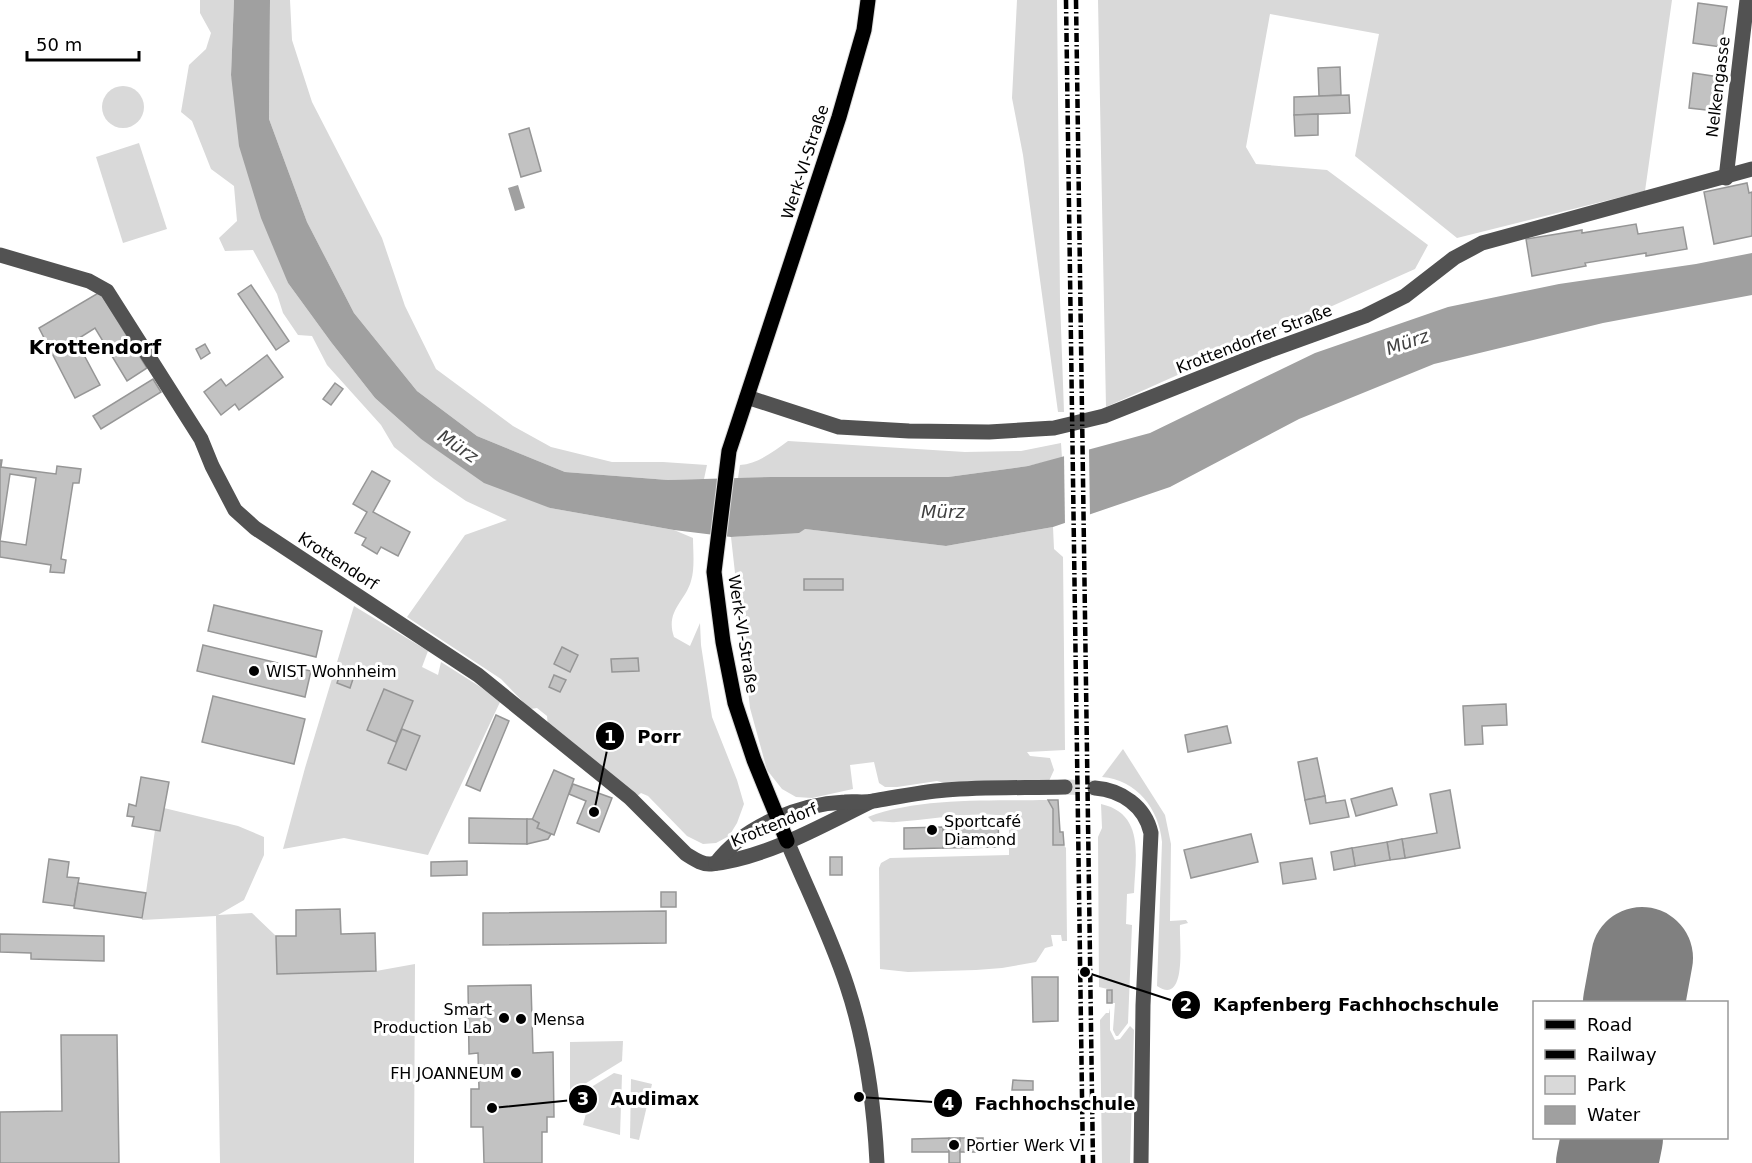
<svg xmlns="http://www.w3.org/2000/svg" width="1752" height="1163" viewBox="0 0 1752 1163" font-family="'DejaVu Sans',sans-serif">
	<style>
		.green { fill: #d9d9d9 }
		.water { fill: #a0a0a0 }
		.pier { fill: #fff }
		.lines { fill: none; stroke-linecap: round; stroke-linejoin: round }
		.runway { stroke: #808080; stroke-width: 102 }
		.building { fill: #c2c2c2; stroke: #969696; stroke-width: 1.5; fill-rule: evenodd }
		.minor-tunnel { stroke: #d9d9d9; stroke-width: 15; stroke-dasharray: 15 8; stroke-linecap: butt }
		.major-casing { stroke: #dbdbdb; stroke-width: 17 }
		.minor { stroke: #525252; stroke-width: 15 }
		.major { stroke: #000; stroke-width: 15 }
		.rail { stroke: #000; stroke-width: 4.5; stroke-dasharray: 9 3 1.5 3; stroke-linecap: butt }
		.poi-dot { fill: #000; stroke: #fff; stroke-width: 2 }
		.labels { text-anchor: middle; dominant-baseline: central; stroke-width: 6; stroke-linejoin: round; paint-order: stroke }
		.street-label { font-size: 16px; fill: #000; stroke: #fff }
		.poi-label { font-size: 16px; fill: #000; stroke: #fff; text-anchor: start }
		.water-label { font-size: 18px; font-style: italic; fill: #414141; stroke: #fff }
		.quarter-label { font-size: 20px; font-weight: bold; fill: #000; stroke: #fff }
		.leader { fill: none; stroke: #000; stroke-width: 2 }
		.callout-dot { fill: #000; stroke: #fff; stroke-width: 2 }
		.mark-label { font-size: 18px; text-anchor: middle; font-weight: bold; fill: #fff }
		.callout-label { font-size: 18px; text-anchor: middle; font-weight: bold; fill: #000; stroke: #fff; stroke-width: 6; stroke-linejoin: round; paint-order: stroke }
	</style>
	<rect width="100%" height="100%" fill="#fff"/>
	<g class="green">
		<path d="M200,0H234L231,75L288,283L331,342L375,398L421,439L550,508L674,530L693,538C693,551 695,568 691,581C685,602 665,611 674,637L690,646L700,623L701,645L712,717L737,780L744,804L737,823L729,836L716,843L703,844L687,836L648,796L641,793L636,797L548,727L547,716L537,708L530,709L501,679L407,617L465,535L507,520L466,501L434,479L394,447L381,425L327,365L312,336L298,335L283,313L277,294L253,250L225,251L219,238L237,221L234,186L211,169L192,121L181,112L189,65L206,49L211,33L200,13Z"/>
		<polygon points="270,0 290,0 292,40 312,102 382,238 405,306 436,369 513,426 551,447 612,462 663,462 707,465 704,479 668,480 565,472 477,436 417,391 354,313 307,222 269,119"/>
		<polygon points="1017,0 1057,0 1060,300 1064,412 1058,412 1023,155 1012,98"/>
		<polygon points="1098,0 1672,0 1645,191 1457,238 1355,156 1379,34 1270,14 1246,147 1256,164 1327,170 1428,245 1415,269 1106,407"/>
		<circle cx="123" cy="107" r="21"/>
		<polygon points="139,143 167,229 123,243 96,157"/>
		<path d="M788,441L965,452L1021,451L1061,443L1062,458L1028,466L948,477L738,478L740,465C758,464 774,451 788,441Z"/>
		<polygon points="1053,527 1054,549 1063,557 1065,750 1027,752 1030,756 1050,758 1054,770 1049,781 954,786 937,781 897,787 885,787 879,783 874,762 850,765 853,789 812,798 796,797 782,789 767,770 750,708 731,537 758,535 805,529 946,546"/>
		<polygon points="354,606 428,651 422,667 438,675 441,662 501,700 428,855 344,838 283,849 305,768"/>
		<path d="M1123,749L1165,815L1171,844L1170,921L1186,920L1188,923L1180,925C1179,938 1188,1007 1157,986L1162,842C1159,809 1137,780 1102,777Z"/>
		<path d="M1048,800L1053,809L1054,832L1066,848L1067,941H1062L1061,935H1051L1053,946L1045,948L1036,962L1002,968L976,970L908,972L880,969L879,868L881,863L890,858L1009,855V816C971,811 934,819 896,822C888,823 880,820 873,822L868,817C919,797 993,801 1048,800Z"/>
		<path d="M1101,804C1146,814 1135,859 1134,893L1127,894L1126,924L1132,925L1128,1023L1118,1036H1116L1113,1030L1115,1003H1112V990L1099,987L1098,837L1102,828Z"/>
		<polygon points="164,808 238,826 264,837 264,855 244,900 218,915 252,913 276,936 277,974 376,971 415,964 414,1163 220,1163 216,916 142,920 155,830 160,831"/>
		<polygon points="1110,1008 1110,1030 1115,1040 1120,1039 1130,1026 1134,1030 1130,1163 1102,1163 1100,1020 1106,1013 1109,1013"/>
		<polygon points="623,1041 622,1061 570,1093 570,1042"/>
		<polygon points="614,1073 622,1075 620,1135 583,1125 593,1086"/>
		<polygon points="631,1079 652,1084 639,1140 630,1138"/>
	</g>
	<g class="water">
		<polygon points="234,0 270,0 269,119 307,222 354,313 417,391 477,436 565,472 668,480 771,477 948,477 1028,466 1150,433 1315,353 1448,307 1559,284 1696,264 1752,253 1752,295 1603,323 1434,364 1299,419 1170,487 1053,527 946,546 805,529 799,533 731,537 674,530 550,508 484,483 421,439 375,398 331,342 288,283 261,218 239,146 231,75"/>
		<polygon points="518,185 525,208 515,211 508,188"/>
	</g>
	<polygon class="pier" points="1089,447 1090,517 1065,526 1064,454"/>
	<g class="lines">
		<g class="runway">
			<polyline points="1634,1002 1642,958"/>
			<polyline points="1607,1163 1612,1138"/>
		</g>
	</g>
	<g class="building">
		<polygon points="1698,3 1727,7 1721,47 1693,43"/>
		<polygon points="1340,67 1341,95 1319,96 1318,68"/>
		<polygon points="1693,73 1719,77 1715,111 1689,108"/>
		<polygon points="1349,95 1350,113 1294,115 1294,97"/>
		<polygon points="1318,114 1318,135 1295,136 1294,115"/>
		<polygon points="529,128 541,171 521,177 509,134"/>
		<polygon points="1747,183 1749,193 1752,192 1752,236 1714,244 1704,192"/>
		<polygon points="1636,224 1638,234 1683,227 1687,249 1646,256 1646,253 1585,263 1586,266 1532,276 1526,239 1582,230 1582,233"/>
		<polygon points="251,285 289,341 276,350 238,294"/>
		<polygon points="100,292 147,368 127,381 95,328 76,340 100,385 75,398 39,328"/>
		<polygon points="205,344 210,353 201,359 196,349"/>
		<polygon points="267,355 283,377 239,410 235,404 221,415 204,392 221,379 226,386"/>
		<polygon points="153,379 161,392 101,429 93,416"/>
		<polygon points="335,383 343,389 331,405 323,399"/>
		<path d="M0,460H2L1,467L56,474L57,466L81,469L79,483H73L61,559L66,560L64,573L50,572L51,565L0,557ZM10,474L36,478L26,545L0,541Z"/>
		<polygon points="372,471 390,481 373,512 410,532 398,556 381,547 377,554 362,545 366,538 355,533 367,512 353,504"/>
		<rect x="804" y="579" width="39" height="11"/>
		<polygon points="214,605 322,631 316,657 208,631"/>
		<polygon points="203,645 311,671 305,697 197,671"/>
		<polygon points="562,647 578,655 570,672 554,664"/>
		<polygon points="638,658 639,671 612,672 611,659"/>
		<polygon points="341,672 354,676 350,688 337,683"/>
		<polygon points="554,675 566,680 560,692 549,687"/>
		<polygon points="384,689 413,701 396,742 367,730"/>
		<polygon points="213,696 305,719 294,764 202,742"/>
		<polygon points="1506,704 1507,725 1482,726 1483,744 1465,745 1463,706"/>
		<polygon points="496,715 509,721 480,791 466,785"/>
		<polygon points="1227,726 1231,743 1188,752 1185,735"/>
		<polygon points="402,729 420,736 406,770 388,763"/>
		<polygon points="1317,758 1325,796 1305,800 1298,762"/>
		<polygon points="554,770 574,779 554,835 537,828 539,823 532,820"/>
		<polygon points="141,777 169,782 160,831 132,826 134,817 127,816 129,804 136,806"/>
		<polygon points="573,784 612,798 599,832 577,823 586,801 569,794"/>
		<polygon points="1392,788 1397,805 1356,816 1351,799"/>
		<polygon points="1450,790 1460,848 1405,858 1402,839 1437,833 1430,794"/>
		<polygon points="1325,796 1326,803 1345,800 1349,817 1310,824 1305,800"/>
		<polygon points="1048,800 1058,800 1060,832 1063,832 1064,845 1053,845 1053,809"/>
		<polygon points="469,818 527,819 527,844 469,843"/>
		<polygon points="527,819 532,819 539,823 537,828 551,834 548,839 527,844"/>
		<polygon points="983,821 998,821 999,847 943,848 943,827 983,826"/>
		<polygon points="943,827 943,848 904,849 904,828"/>
		<polygon points="1251,834 1258,862 1191,878 1184,850"/>
		<polygon points="1402,839 1405,858 1390,860 1387,842"/>
		<polygon points="1387,842 1390,860 1355,866 1352,848"/>
		<polygon points="1352,848 1355,866 1334,870 1331,852"/>
		<rect x="830" y="857" width="12" height="18"/>
		<polygon points="1312,858 1316,879 1283,884 1280,863"/>
		<polygon points="49,859 69,862 67,877 79,878 74,906 43,902"/>
		<polygon points="467,861 467,875 431,876 431,862"/>
		<polygon points="78,883 146,893 142,918 74,908"/>
		<rect x="661" y="892" width="15" height="15"/>
		<polygon points="340,909 341,934 375,933 376,971 277,974 276,936 296,936 296,910"/>
		<polygon points="666,911 666,943 483,945 483,913"/>
		<polygon points="0,934 104,936 104,961 31,959 31,953 0,952"/>
		<polygon points="1032,977 1058,977 1058,1021 1033,1022"/>
		<polygon points="531,985 533,1053 553,1052 554,1117 547,1117 547,1132 542,1132 542,1163 484,1163 483,1127 471,1127 471,1089 479,1089 478,1053 469,1054 468,986"/>
		<rect x="1107" y="990" width="5" height="13"/>
		<polygon points="61,1035 117,1035 119,1163 0,1163 0,1112 62,1111"/>
		<polygon points="1013,1080 1033,1081 1033,1090 1012,1090"/>
		<polygon points="949,1138 949,1152 912,1152 912,1139"/>
		<rect x="949" y="1138" width="11" height="25"/>
		<rect x="960" y="1138" width="23" height="14"/>
	</g>
	<g class="lines">
		<polyline class="minor-tunnel" points="1065,787 1095,788"/>
		<defs>
			<polyline id="major" points="787,841 754,760 735,703 723,642 714,572 729,451 839,117 864,30 868,0"/>
		</defs>
		<use href="#major" class="major-casing"/>
		<g class="minor">
			<polyline points="1726,178 1747,0"/>
			<path d="M0,255L89,281L107,291L201,439L212,466L235,510L255,528L478,675L630,798L686,854C694,859 702,865 711,864C766,858 821,826 870,802"/>
			<polyline points="747,397 839,427 909,431 989,432 1054,428 1104,416 1260,354 1365,316 1405,296 1454,258 1482,243 1752,169"/>
			<path d="M1095,788C1121,790 1145,806 1151,833L1143,1005L1141,1163"/>
			<path d="M787,841C807,889 831,937 847,986C866,1043 874,1104 877,1163"/>
			<path d="M716,863C744,826 799,804 845,802C854,801 864,803 873,801C897,797 921,792 946,790C985,787 1025,788 1065,787"/>
		</g>
		<use href="#major" class="major"/>
		<g class="rail">
			<polyline points="1066,0 1083,1163"/>
			<polyline points="1076,0 1093,1163"/>
		</g>
	</g>
	<g class="poi-dot">
		<circle cx="254" cy="671" r="6"/>
		<circle cx="932" cy="830" r="6"/>
		<circle cx="504" cy="1018" r="6"/>
		<circle cx="521" cy="1019" r="6"/>
		<circle cx="516" cy="1073" r="6"/>
		<circle cx="954" cy="1145" r="6"/>
	</g>
	<g class="labels">
		<g class="street-label">
			<text transform="translate(1718 87) rotate(-83)">Nelkengasse</text>
			<text transform="translate(805 162) rotate(-72)">Werk-VI-Straße</text>
			<text transform="translate(1254 339) rotate(-21)">Krottendorfer Straße</text>
			<text transform="translate(338 561) rotate(33)">Krottendorf</text>
			<text transform="translate(743 634) rotate(81)">Werk-VI-Straße</text>
			<text transform="translate(774 825) rotate(-22)">Krottendorf</text>
		</g>
		<g class="poi-label">
			<text x="266" y="671">WIST Wohnheim</text>
			<text x="944" y="821">Sportcafé<tspan x="944" dy="18">Diamond</tspan></text>
			<text x="492" y="1009" text-anchor="end">Smart<tspan x="492" dy="18">Production Lab</tspan></text>
			<text x="533" y="1019">Mensa</text>
			<text x="504" y="1073" text-anchor="end">FH JOANNEUM</text>
			<text x="966" y="1145">Portier Werk VI</text>
		</g>
		<g class="water-label">
			<text transform="translate(1407 342) rotate(-19)">Mürz</text>
			<text transform="translate(458 446) rotate(34)">Mürz</text>
			<text x="943" y="511">Mürz</text>
		</g>
		<g class="quarter-label">
			<text x="95" y="347">Krottendorf</text>
		</g>
	</g>
	<path class="leader" d="M594 812L610 736M1085 972L1186 1005M492 1108L583 1099M859 1097L948 1103"/>
	<g class="callout-dot">
		<circle cx="594" cy="812" r="6"/>
		<circle cx="1085" cy="972" r="6"/>
		<circle cx="492" cy="1108" r="6"/>
		<circle cx="859" cy="1097" r="6"/>
		<circle cx="610" cy="736" r="15"/>
		<circle cx="1186" cy="1005" r="15"/>
		<circle cx="583" cy="1099" r="15"/>
		<circle cx="948" cy="1103" r="15"/>
	</g>
	<g class="mark-label">
		<text x="610" y="743">1</text>
		<text x="1186" y="1011">2</text>
		<text x="583" y="1105">3</text>
		<text x="948" y="1110">4</text>
	</g>
	<g class="callout-label">
		<text x="659" y="743">Porr</text>
		<text x="1356" y="1011">Kapfenberg Fachhochschule</text>
		<text x="655" y="1105">Audimax</text>
		<text x="1055" y="1110">Fachhochschule</text>
	</g>
	<rect x="1533" y="1001" width="195" height="138" fill="#ffffff" stroke="#999999" stroke-width="1.5"/>
	<rect x="1545" y="1020" width="30" height="9" fill="#000000" stroke="#999999" stroke-width="1.5"/>
	<text x="1587" y="1031" font-size="18" fill="#000000">Road</text>
	<rect x="1545" y="1050" width="30" height="9" fill="#000000" stroke="#999999" stroke-width="1.5"/>
	<text x="1587" y="1061" font-size="18" fill="#000000">Railway</text>
	<rect x="1545" y="1076" width="30" height="18" fill="#d9d9d9" stroke="#999999" stroke-width="1.5"/>
	<text x="1587" y="1091" font-size="18" fill="#000000">Park</text>
	<rect x="1545" y="1106" width="30" height="18" fill="#a0a0a0" stroke="#999999" stroke-width="1.5"/>
	<text x="1587" y="1121" font-size="18" fill="#000000">Water</text>
	<path d="M27 51v9h112v-9" fill="none" stroke="#000000" stroke-width="3"/>
	<text x="36" y="51" font-size="18" fill="#000000" stroke="#ffffff" stroke-width="4.5" paint-order="stroke">50 m</text>
</svg>
